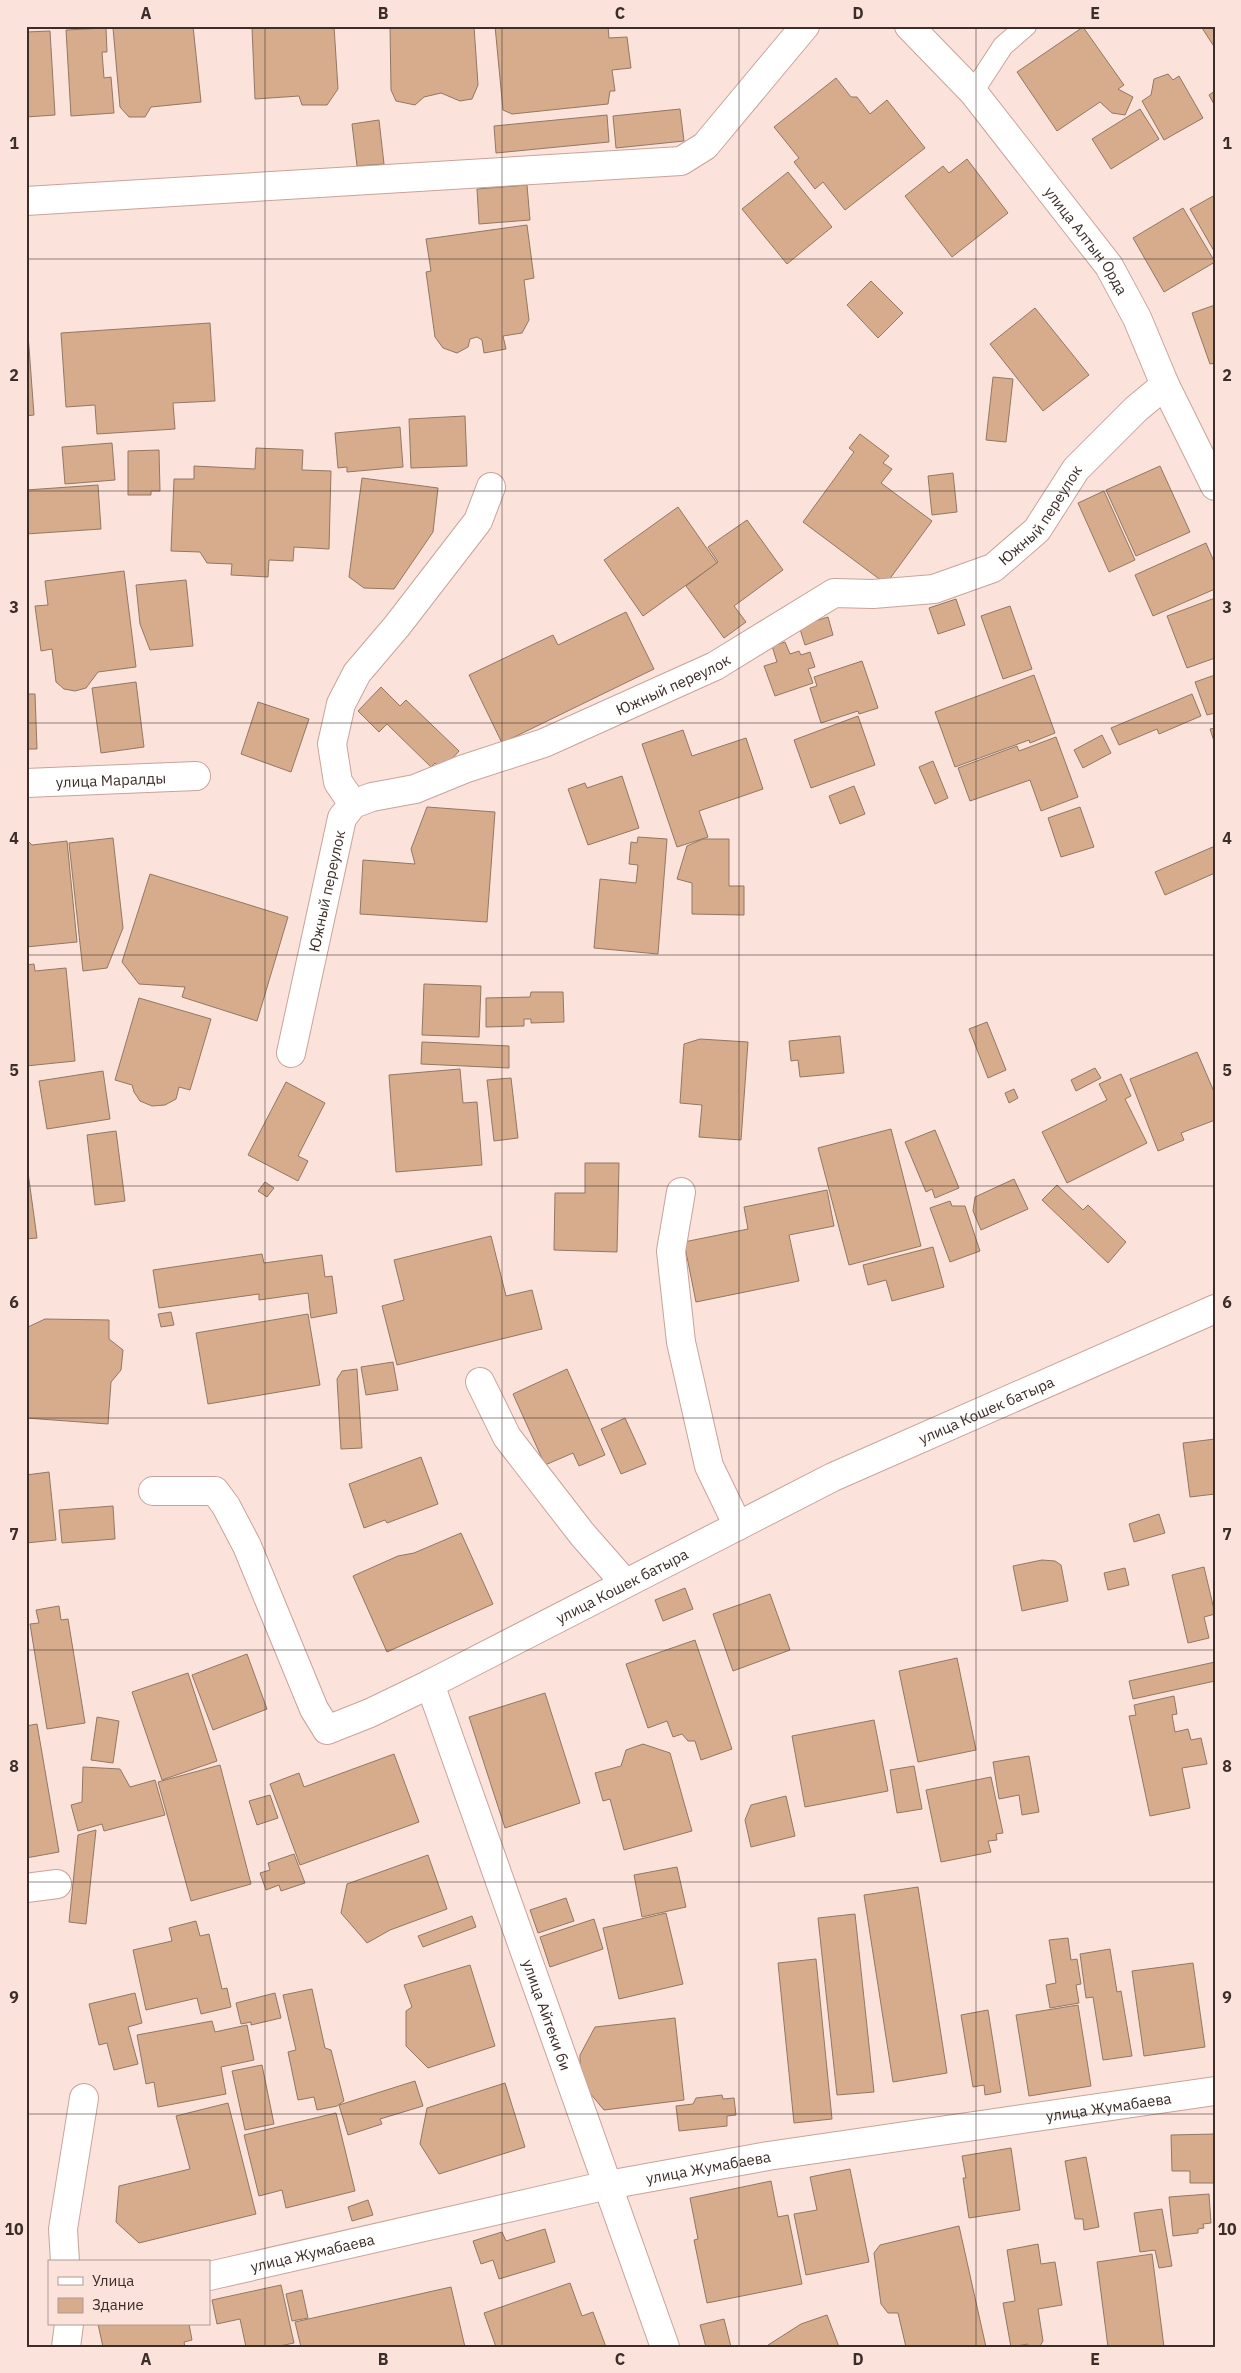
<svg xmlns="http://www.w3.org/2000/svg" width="1241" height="2373" viewBox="0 0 1241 2373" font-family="'IBM Plex Sans',sans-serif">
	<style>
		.building { fill: #d6ac8d; stroke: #937762 }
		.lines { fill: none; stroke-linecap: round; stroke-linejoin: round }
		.lane-casing { stroke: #c9a399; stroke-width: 22 }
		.street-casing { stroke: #c9a399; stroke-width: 30 }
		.lane { stroke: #fff; stroke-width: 20 }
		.street { stroke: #fff; stroke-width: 28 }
		.grid { fill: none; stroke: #3c2d29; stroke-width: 1; stroke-opacity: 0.55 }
		.labels { text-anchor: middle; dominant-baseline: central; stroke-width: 5; stroke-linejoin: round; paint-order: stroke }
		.street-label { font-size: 15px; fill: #3c2d29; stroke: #fbe3dc }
		.neatline { fill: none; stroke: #3c2d29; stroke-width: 2 }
		.grid-label { font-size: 16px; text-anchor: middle; font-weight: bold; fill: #3c2d29 }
	</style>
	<rect width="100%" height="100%" fill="#fbe3dc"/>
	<g class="building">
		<polygon points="134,26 193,26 201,102 151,107 145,117 129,117 120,107 113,28"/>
		<polygon points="255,26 334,26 338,89 327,105 302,105 299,96 255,99 252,28"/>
		<polygon points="390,26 474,26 478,85 472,99 460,101 441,93 424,97 415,105 396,101 391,90"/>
		<polygon points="495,26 608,26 609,38 627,37 631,68 612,70 615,91 610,91 608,104 512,114 503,110"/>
		<polygon points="1204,26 1215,26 1215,48 1202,28"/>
		<polygon points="1083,27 1124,85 1118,89 1133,97 1125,115 1112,113 1100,102 1057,131 1017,72"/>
		<polygon points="106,28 107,52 102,52 104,78 111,77 114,113 71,116 66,30"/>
		<polygon points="50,31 55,115 26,117 26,32"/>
		<polygon points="1168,74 1173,80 1179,76 1203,118 1164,140 1142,101 1151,95 1154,79"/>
		<polygon points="836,78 851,97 857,97 870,114 887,100 925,148 845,210 823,182 815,189 794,162 799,158 774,127"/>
		<polygon points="1215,91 1215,106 1209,95"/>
		<polygon points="680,109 684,141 616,148 613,116"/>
		<polygon points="1140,109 1159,139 1111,169 1092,139"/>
		<polygon points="607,115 609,142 496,153 494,126"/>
		<polygon points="379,120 384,164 357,166 352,124"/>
		<polygon points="967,159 1008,213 952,257 905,196 943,166 949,173"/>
		<polygon points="788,172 832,227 787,264 742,209"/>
		<polygon points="527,185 530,220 479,224 477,189"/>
		<polygon points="1215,195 1215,251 1214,251 1190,209"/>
		<polygon points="1183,208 1215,262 1164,292 1133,238"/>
		<polygon points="527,225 534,278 524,280 529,320 522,333 503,336 506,349 484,353 482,340 477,337 470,339 468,347 457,353 443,348 435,337 426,272 431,271 426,239"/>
		<polygon points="871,281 903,313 878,338 847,305"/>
		<polygon points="1215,305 1215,363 1210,364 1192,313"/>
		<polygon points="26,307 34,415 26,416"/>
		<polygon points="1035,308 1089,375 1043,411 990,344"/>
		<polygon points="210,323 215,401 173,403 175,429 97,434 95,405 66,407 61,333"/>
		<polygon points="993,377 1013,379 1006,442 986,440"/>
		<polygon points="465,416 467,466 411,468 409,419"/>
		<polygon points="400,427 403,467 347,472 347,467 338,468 335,433"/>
		<polygon points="860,434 889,456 883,463 892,469 881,483 932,521 886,584 803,522 854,452 849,448"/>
		<polygon points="112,443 115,480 65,484 62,447"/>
		<polygon points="256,448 303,450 302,470 331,471 329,549 294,547 293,561 269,560 268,577 231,575 232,564 207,563 200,552 171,551 174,479 194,479 194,466 255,469"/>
		<polygon points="159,450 160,491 151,491 151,495 128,495 128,451"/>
		<polygon points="1160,466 1190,532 1136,556 1106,490"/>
		<polygon points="953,473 957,512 932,515 928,476"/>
		<polygon points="362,478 438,488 433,532 394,589 364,588 349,577"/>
		<polygon points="98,485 101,529 26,534 26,490"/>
		<polygon points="1104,491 1135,560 1109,572 1078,503"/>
		<polygon points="678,507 717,563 643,616 604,560"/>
		<polygon points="747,520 783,570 734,606 746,622 724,638 686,586 718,562 708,547"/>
		<polygon points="1206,543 1215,564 1215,589 1153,616 1135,575"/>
		<polygon points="124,571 136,667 98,672 86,688 75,691 64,689 56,682 52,649 41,651 35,606 48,605 45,581"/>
		<polygon points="186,580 193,646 150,650 140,624 136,585"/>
		<polygon points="1215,598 1215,658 1187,668 1167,616"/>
		<polygon points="956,599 965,625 938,634 929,608"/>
		<polygon points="1010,606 1032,669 1003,679 981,616"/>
		<polygon points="626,612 654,669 502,743 469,675 553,635 558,645"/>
		<polygon points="828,617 833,635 805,645 799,626"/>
		<polygon points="785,642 790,654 799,651 801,655 810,652 815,667 808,669 813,683 775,696 764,666 777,662 772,646"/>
		<polygon points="862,661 878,708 859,714 858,711 821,723 810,688 817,686 814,677"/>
		<polygon points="1034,675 1055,733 1030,743 1029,740 955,767 935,712"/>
		<polygon points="1215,675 1215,713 1207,715 1195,682"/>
		<polygon points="136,682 144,747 101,753 92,688"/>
		<polygon points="381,687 400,706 406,700 459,751 442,770 435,763 431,767 387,724 379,732 358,711"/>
		<polygon points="26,694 35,694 37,749 26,749"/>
		<polygon points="1192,694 1201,716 1159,734 1157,729 1119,745 1111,728"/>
		<polygon points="258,702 309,719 291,772 241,754"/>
		<polygon points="858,716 875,765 811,788 794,740"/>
		<polygon points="1215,728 1215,744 1210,729"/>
		<polygon points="683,730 692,756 746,738 763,789 699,811 708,837 677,847 642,744"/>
		<polygon points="1102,735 1111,753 1083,768 1074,750"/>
		<polygon points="1056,737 1078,797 1041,811 1030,780 970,801 958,768 1017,746 1019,751"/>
		<polygon points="933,761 948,798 935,804 919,767"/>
		<polygon points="622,776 639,828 588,845 568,789 585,783 587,788"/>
		<polygon points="854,786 865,814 840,824 829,796"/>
		<polygon points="427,807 495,812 487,922 360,914 363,860 415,864 411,849"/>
		<polygon points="1080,807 1094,847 1061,857 1048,818"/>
		<polygon points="638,837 667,839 658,954 594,948 600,879 636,883 638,865 629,864 631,842 637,843"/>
		<polygon points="113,838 123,928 107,968 83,971 69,843"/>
		<polygon points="26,839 32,845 67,841 77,942 26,947"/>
		<polygon points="703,839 729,839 729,886 744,886 744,915 692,914 692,883 677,879 687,846"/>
		<polygon points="1215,846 1215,873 1165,895 1155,872"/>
		<polygon points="150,874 288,917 257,1021 182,997 185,987 139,984 122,962"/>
		<polygon points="34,964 35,971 66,968 75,1061 26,1066 26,965"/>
		<polygon points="424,984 481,986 479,1037 422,1035"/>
		<polygon points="531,992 563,992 564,1022 531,1023 531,1019 524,1019 524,1026 486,1027 486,998 530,997"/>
		<polygon points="139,998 211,1019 190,1090 179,1087 176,1099 165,1105 152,1106 140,1101 134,1092 132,1085 115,1080"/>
		<polygon points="987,1022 1006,1070 988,1078 969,1029"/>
		<polygon points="840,1036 844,1073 800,1077 798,1060 791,1061 789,1041"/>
		<polygon points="700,1039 748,1042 741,1140 699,1137 702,1105 680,1103 684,1044"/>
		<polygon points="422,1042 509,1046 509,1068 421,1064"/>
		<polygon points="1197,1052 1215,1094 1215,1120 1181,1133 1184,1140 1158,1151 1130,1079"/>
		<polygon points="1095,1068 1101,1078 1076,1091 1071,1080"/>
		<polygon points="460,1069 463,1103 477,1102 482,1165 396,1172 389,1075"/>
		<polygon points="103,1071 110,1119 47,1129 39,1081"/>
		<polygon points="1121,1074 1131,1096 1125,1099 1147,1143 1067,1183 1042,1132 1107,1100 1099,1084"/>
		<polygon points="511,1078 518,1138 494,1141 487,1080"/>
		<polygon points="286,1082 325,1103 298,1156 308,1161 298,1181 248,1155"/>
		<polygon points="1014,1089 1018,1098 1009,1103 1005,1093"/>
		<polygon points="891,1129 921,1246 849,1265 818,1148"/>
		<polygon points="935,1130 959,1188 935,1198 932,1189 926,1192 905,1142"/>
		<polygon points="116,1131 125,1201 95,1205 87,1135"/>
		<polygon points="26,1158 37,1238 26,1239"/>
		<polygon points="585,1163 619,1163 617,1252 554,1250 555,1193 585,1193"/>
		<polygon points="1014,1179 1028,1209 981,1230 973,1211 975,1197"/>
		<polygon points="265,1182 274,1188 267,1197 258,1191"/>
		<polygon points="1057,1185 1083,1210 1088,1205 1126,1242 1108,1263 1042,1200"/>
		<polygon points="827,1190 834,1226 789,1235 799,1281 696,1302 684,1242 748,1229 744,1207"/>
		<polygon points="950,1201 952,1206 965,1206 980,1251 950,1262 930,1208"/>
		<polygon points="491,1236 506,1296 532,1290 542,1329 397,1365 382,1306 404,1300 394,1260"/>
		<polygon points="933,1247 944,1287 892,1301 886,1280 868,1285 863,1265"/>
		<polygon points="262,1254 264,1263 322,1255 325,1277 332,1276 337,1313 311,1318 308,1293 259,1300 259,1294 159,1308 153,1270"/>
		<polygon points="171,1312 174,1325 161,1327 158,1314"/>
		<polygon points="308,1314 320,1385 208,1404 196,1333"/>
		<polygon points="45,1319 109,1320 109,1339 123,1350 121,1370 111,1382 108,1424 26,1418 28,1327"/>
		<polygon points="393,1362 398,1390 366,1395 361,1367"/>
		<polygon points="357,1369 362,1448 341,1449 337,1379 342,1371"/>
		<polygon points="567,1369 605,1455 579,1466 573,1453 545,1465 513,1394"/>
		<polygon points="625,1418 646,1464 621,1474 601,1429"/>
		<polygon points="1215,1439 1215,1494 1190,1497 1183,1443"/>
		<polygon points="421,1457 438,1504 387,1523 385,1520 364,1528 349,1484"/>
		<polygon points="49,1472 56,1540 26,1543 26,1475"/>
		<polygon points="113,1506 115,1539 62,1543 59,1510"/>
		<polygon points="1159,1514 1165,1533 1134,1542 1129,1524"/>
		<polygon points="461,1533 493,1604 387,1652 353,1576 398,1556 414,1553"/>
		<polygon points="1042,1560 1055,1561 1061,1565 1068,1601 1022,1611 1013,1566"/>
		<polygon points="1204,1567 1215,1614 1204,1617 1209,1638 1188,1643 1172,1575"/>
		<polygon points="1125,1568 1129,1585 1108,1590 1104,1573"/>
		<polygon points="685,1588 693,1609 663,1621 655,1600"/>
		<polygon points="770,1594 790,1650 733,1671 713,1614"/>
		<polygon points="59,1606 61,1620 68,1619 85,1723 47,1729 30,1624 39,1623 36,1610"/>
		<polygon points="695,1640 732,1749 701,1760 695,1741 688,1741 682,1734 673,1737 667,1721 648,1728 626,1664"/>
		<polygon points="247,1654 267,1709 213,1730 192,1675"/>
		<polygon points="957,1658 976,1750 918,1762 899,1671"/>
		<polygon points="1215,1662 1215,1681 1133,1699 1129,1681"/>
		<polygon points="188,1673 217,1761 162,1780 132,1692"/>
		<polygon points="545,1693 580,1803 505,1828 469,1717"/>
		<polygon points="1174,1696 1177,1714 1172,1715 1175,1732 1188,1729 1191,1740 1201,1738 1207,1764 1182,1768 1190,1808 1150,1816 1129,1716 1136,1715 1134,1705"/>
		<polygon points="97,1717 119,1721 113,1763 91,1760"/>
		<polygon points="874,1720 888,1791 805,1807 792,1736"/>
		<polygon points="37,1724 59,1852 26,1858 26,1726"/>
		<polygon points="643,1744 670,1753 692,1831 624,1850 610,1799 603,1801 595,1773 621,1766 626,1750"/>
		<polygon points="394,1754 419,1822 300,1865 270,1784 299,1773 304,1787"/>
		<polygon points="1029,1756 1039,1812 1022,1815 1019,1795 999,1799 993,1762"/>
		<polygon points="220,1765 251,1884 191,1901 158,1782"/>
		<polygon points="914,1766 922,1809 897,1813 890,1770"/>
		<polygon points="83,1767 120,1769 130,1787 155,1780 165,1815 104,1831 102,1824 78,1831 71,1805 82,1802"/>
		<polygon points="991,1777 1003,1833 996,1834 997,1840 988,1841 991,1852 941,1862 926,1790"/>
		<polygon points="270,1795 278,1818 257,1825 249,1801"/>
		<polygon points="786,1796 795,1836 751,1847 745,1820 751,1805"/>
		<polygon points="96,1830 86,1924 69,1922 78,1835"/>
		<polygon points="294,1854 305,1883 281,1891 279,1885 266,1890 260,1873 270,1870 268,1863"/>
		<polygon points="428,1855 447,1909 390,1930 367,1943 341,1913 347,1884"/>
		<polygon points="677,1867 686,1907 642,1917 634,1875"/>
		<polygon points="918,1887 947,2073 893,2082 864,1895"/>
		<polygon points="566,1898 574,1921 538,1933 530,1910"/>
		<polygon points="666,1913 683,1984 619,1999 603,1928"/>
		<polygon points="855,1914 874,2092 837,2095 818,1918"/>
		<polygon points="472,1916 476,1927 423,1947 418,1936"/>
		<polygon points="594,1919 603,1949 550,1967 540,1937"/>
		<polygon points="196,1921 200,1936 209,1934 222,1989 227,1988 231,2007 201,2014 197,1998 146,2010 133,1950 172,1941 169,1928"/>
		<polygon points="1068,1938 1071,1960 1077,1959 1081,1984 1076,1985 1079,2003 1050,2008 1046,1985 1056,1983 1049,1940"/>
		<polygon points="1110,1949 1117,1992 1121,1991 1132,2056 1103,2060 1093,1997 1086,1998 1080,1954"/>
		<polygon points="816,1959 832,2119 794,2123 778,1963"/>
		<polygon points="1193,1963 1205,2047 1144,2056 1132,1971"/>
		<polygon points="470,1965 495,2046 428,2068 406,2046 406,2011 412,2007 404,1985"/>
		<polygon points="312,1989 325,2048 331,2050 344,2101 337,2106 317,2110 314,2097 298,2100 288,2052 296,2050 283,1995"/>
		<polygon points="135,1993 142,2023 128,2027 138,2064 114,2070 107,2043 99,2045 89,2004"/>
		<polygon points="275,1993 281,2018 251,2025 251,2022 241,2024 236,2003"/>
		<polygon points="1078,2005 1091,2086 1029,2096 1016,2015"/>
		<polygon points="988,2010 1001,2092 985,2095 984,2085 973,2087 961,2015"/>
		<polygon points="675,2018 684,2100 604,2110 580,2081 580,2055 595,2027"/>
		<polygon points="212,2021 215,2032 247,2025 254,2060 221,2067 226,2094 158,2107 154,2082 146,2084 137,2035"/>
		<polygon points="262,2065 274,2124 245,2130 232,2071"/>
		<polygon points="415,2081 423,2106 380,2119 382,2124 348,2135 339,2105"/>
		<polygon points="505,2083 525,2147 439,2174 420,2144 427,2108"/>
		<polygon points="722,2095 723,2099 734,2098 736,2115 727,2116 727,2126 679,2131 676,2106 693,2104 696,2098"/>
		<polygon points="228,2103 256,2214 139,2243 116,2222 119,2186 190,2169 176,2116"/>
		<polygon points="336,2113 355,2191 286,2208 282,2190 259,2196 244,2135"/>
		<polygon points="1215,2134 1215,2183 1190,2183 1190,2171 1172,2171 1171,2135"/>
		<polygon points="1011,2148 1020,2210 969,2218 963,2178 966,2178 962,2156"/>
		<polygon points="1086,2157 1099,2227 1084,2230 1083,2219 1075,2219 1065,2161"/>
		<polygon points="850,2169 869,2262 806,2275 794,2214 817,2210 810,2177"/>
		<polygon points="771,2181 778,2217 788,2215 802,2284 707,2303 694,2240 698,2239 690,2198"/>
		<polygon points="1209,2194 1211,2223 1203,2224 1204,2228 1198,2229 1198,2233 1173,2236 1169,2197"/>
		<polygon points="368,2200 373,2215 352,2221 348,2207"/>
		<polygon points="1162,2209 1172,2266 1159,2268 1155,2250 1140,2252 1134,2213"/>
		<polygon points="959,2226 986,2347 906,2347 898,2313 888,2313 881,2304 874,2253 880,2245"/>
		<polygon points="545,2229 555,2262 499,2279 493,2260 481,2264 473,2241 502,2232 506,2241"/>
		<polygon points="1038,2244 1041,2264 1055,2262 1062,2305 1038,2309 1043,2341 1040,2346 1029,2347 1028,2344 1011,2347 1003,2303 1015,2301 1007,2250"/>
		<polygon points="1152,2254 1164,2347 1108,2347 1097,2262"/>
		<polygon points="570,2283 582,2316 593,2312 606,2347 496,2347 484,2313"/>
		<polygon points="281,2285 294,2343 275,2347 246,2347 240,2319 217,2324 212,2300"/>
		<polygon points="451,2287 465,2347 301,2347 295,2322"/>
		<polygon points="302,2290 308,2318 292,2321 286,2294"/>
		<polygon points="827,2315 839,2347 765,2347 801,2324"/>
		<polygon points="724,2319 731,2347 706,2347 700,2325"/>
		<polygon points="98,2324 189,2324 192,2340 184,2342 185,2347 103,2347"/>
	</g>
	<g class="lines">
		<defs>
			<polyline id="lane" points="973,92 1003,46 1026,26"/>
			<g id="street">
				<path id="s1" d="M909,26L973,92L1109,266L1137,318L1165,385L1215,486"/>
				<polyline points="26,201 681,161 705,146 805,26"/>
				<path id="s2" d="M26,783L196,776"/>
				<polyline points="353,804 338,782 332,744 341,704 357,673 397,626 478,521 491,487"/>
				<path id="s3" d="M291,1053L342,818L353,804L372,797L415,789L464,769L544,743L715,666L834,593L873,594L934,589L993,568L1037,530L1076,469L1136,409L1165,385"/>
				<polyline points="681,1192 671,1251 681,1342 709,1466 738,1526"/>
				<polyline points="480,1382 507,1437 582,1534 625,1583"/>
				<path id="s4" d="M153,1491H215L226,1506L247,1546L314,1709L327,1730L370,1713L430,1684L833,1477L1215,1309"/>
				<path id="s5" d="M430,1684L665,2347"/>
				<polyline points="26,1888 57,1884"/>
				<polyline points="65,2262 63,2229 84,2098"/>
				<path id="s6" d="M209,2276L608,2185L768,2156L1215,2091"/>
				<polyline points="66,2347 69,2324"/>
			</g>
		</defs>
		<use href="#lane" class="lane-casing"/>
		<use href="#street" class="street-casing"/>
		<use href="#lane" class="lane"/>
		<use href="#street" class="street"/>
	</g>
	<path class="grid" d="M265,26V2347M502,26V2347M739,26V2347M976,26V2347M26,259H1215M26,491H1215M26,723H1215M26,955H1215M26,1186H1215M26,1418H1215M26,1650H1215M26,1882H1215M26,2114H1215"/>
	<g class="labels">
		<g class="street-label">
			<text stroke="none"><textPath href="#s1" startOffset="279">улица Алтын Орда</textPath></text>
			<text stroke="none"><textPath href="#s3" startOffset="1021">Южный переулок</textPath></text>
			<text stroke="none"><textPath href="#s3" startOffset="601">Южный переулок</textPath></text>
			<text stroke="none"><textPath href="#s2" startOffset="85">улица Маралды</textPath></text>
			<text stroke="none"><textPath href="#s3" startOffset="166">Южный переулок</textPath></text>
			<text stroke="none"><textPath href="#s4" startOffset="1060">улица Кошек батыра</textPath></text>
			<text stroke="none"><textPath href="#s4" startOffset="655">улица Кошек батыра</textPath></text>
			<text stroke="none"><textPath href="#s5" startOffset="351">улица Айтеки би</textPath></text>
			<text stroke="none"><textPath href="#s6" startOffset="916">улица Жумабаева</textPath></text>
			<text stroke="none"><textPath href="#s6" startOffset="511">улица Жумабаева</textPath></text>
			<text stroke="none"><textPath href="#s6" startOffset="106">улица Жумабаева</textPath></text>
		</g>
	</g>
	<rect width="1241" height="2373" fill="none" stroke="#fbe3dc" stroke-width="55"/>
	<rect x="48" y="2260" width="162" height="65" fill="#fbe3dc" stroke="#af9a94"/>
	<rect x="58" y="2277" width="25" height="8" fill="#ffffff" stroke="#af9a94"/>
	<text x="92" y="2286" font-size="15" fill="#3c2d29">Улица</text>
	<rect x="58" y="2298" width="25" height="15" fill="#d6ac8d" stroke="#af9a94"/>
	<text x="92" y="2310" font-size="15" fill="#3c2d29">Здание</text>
	<rect x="28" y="28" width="1186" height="2318" class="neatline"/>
	<g class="grid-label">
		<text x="146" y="19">A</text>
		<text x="383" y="19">B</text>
		<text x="620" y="19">C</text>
		<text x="858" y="19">D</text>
		<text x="1095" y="19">E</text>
		<text x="14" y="149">1</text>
		<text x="1227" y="149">1</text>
		<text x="14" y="381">2</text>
		<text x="1227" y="381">2</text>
		<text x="14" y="613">3</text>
		<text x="1227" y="613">3</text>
		<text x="14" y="844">4</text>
		<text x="1227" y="844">4</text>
		<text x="14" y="1076">5</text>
		<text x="1227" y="1076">5</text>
		<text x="14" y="1308">6</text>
		<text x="1227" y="1308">6</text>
		<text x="14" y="1540">7</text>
		<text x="1227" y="1540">7</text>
		<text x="14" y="1772">8</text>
		<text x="1227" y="1772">8</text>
		<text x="14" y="2003">9</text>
		<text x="1227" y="2003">9</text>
		<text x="14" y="2235">10</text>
		<text x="1227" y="2235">10</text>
		<text x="146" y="2365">A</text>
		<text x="383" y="2365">B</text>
		<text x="620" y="2365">C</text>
		<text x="858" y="2365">D</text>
		<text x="1095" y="2365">E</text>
	</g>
</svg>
